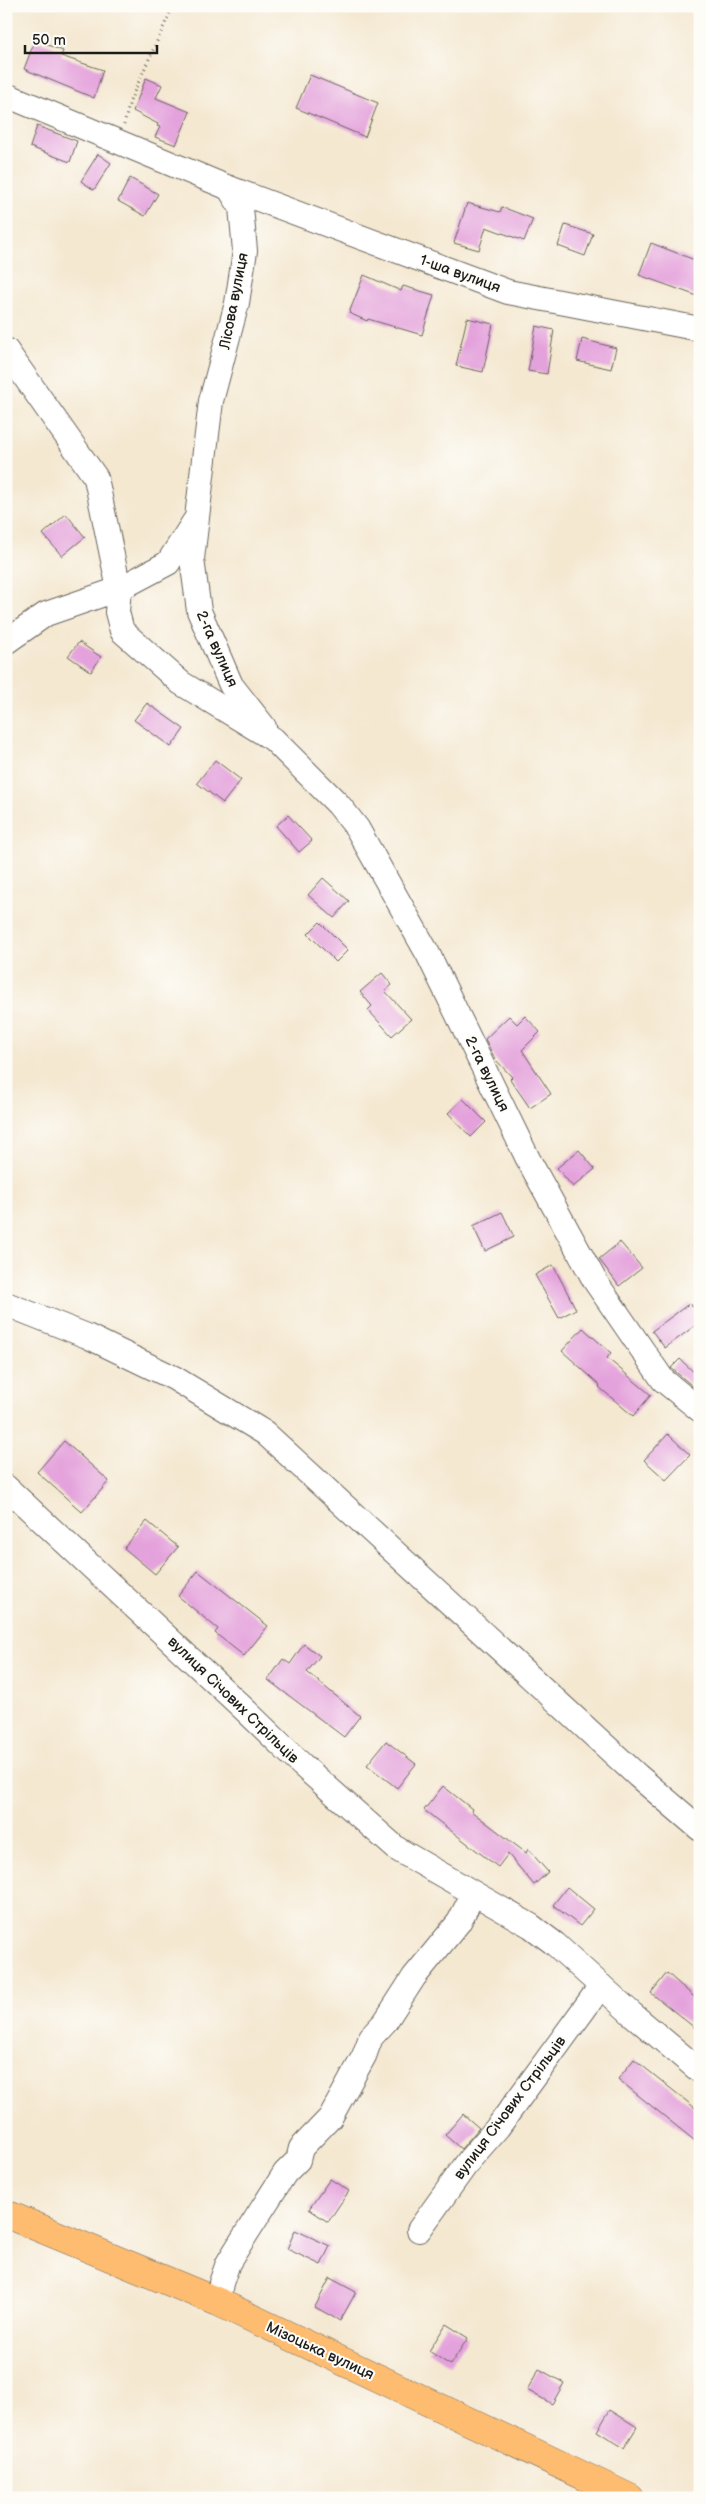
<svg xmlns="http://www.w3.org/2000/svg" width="706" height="2504" viewBox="0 0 706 2504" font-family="'Balsamiq Sans',sans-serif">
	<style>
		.building { fill: #e4a2dc }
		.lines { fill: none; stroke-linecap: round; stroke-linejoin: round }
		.minor-casing { stroke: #68635b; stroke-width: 26 }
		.major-casing { stroke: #68635b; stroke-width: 29 }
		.path { stroke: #68635b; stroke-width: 3; stroke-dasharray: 1 4; stroke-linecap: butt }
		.minor { stroke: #fff; stroke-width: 24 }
		.major { stroke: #febc70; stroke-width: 28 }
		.labels { text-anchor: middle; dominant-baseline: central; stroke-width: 4; stroke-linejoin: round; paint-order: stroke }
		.street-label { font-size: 15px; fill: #1c1c1c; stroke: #fdfcf7 }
	</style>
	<rect width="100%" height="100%" fill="#fdfcf7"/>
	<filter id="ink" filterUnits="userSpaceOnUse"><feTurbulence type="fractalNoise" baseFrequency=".02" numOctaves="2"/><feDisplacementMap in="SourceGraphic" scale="10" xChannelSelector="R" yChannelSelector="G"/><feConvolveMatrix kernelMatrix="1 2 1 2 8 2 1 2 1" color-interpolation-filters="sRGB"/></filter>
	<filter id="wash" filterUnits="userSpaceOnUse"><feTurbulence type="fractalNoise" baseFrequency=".0096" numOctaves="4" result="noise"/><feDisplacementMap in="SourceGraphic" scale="20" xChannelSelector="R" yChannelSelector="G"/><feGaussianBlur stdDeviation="1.12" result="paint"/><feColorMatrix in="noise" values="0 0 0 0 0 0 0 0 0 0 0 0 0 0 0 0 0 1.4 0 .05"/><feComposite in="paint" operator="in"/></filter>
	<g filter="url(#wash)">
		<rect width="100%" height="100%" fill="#f4e8d1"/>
		<g id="blocks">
			<g class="building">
				<polygon points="35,40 63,51 61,56 103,70 94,98 24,69"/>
				<polygon points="310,75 378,103 365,137 296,108"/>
				<polygon points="146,78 162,85 156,98 190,112 176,145 155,137 160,127 157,126 158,124 133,111"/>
				<polygon points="37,126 77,141 70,162 30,147"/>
				<polygon points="98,154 111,163 94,190 81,181"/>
				<polygon points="130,178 158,194 145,216 118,201"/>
				<polygon points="467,203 500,212 502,207 533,219 524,241 486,227 479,250 454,243"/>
				<polygon points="565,225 593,234 585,256 558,246"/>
				<polygon points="651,243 700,262 700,297 639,275"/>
				<polygon points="364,275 401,291 403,286 434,295 422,335 368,319 367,321 349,313"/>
				<polygon points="467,318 493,324 483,372 456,366"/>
				<polygon points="536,326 554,330 547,374 528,371"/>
				<polygon points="582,339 616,348 611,369 577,361"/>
				<polygon points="66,514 85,537 62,556 43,534"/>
				<polygon points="79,642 101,657 91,672 68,656"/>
				<polygon points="147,703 184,729 171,747 134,720"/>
				<polygon points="215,760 241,780 223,803 197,783"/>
				<polygon points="288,815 312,841 299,852 276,826"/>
				<polygon points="323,878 349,901 334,918 308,895"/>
				<polygon points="320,922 348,950 336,962 308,934"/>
				<polygon points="382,973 392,985 385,991 411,1019 392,1036 368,1010 372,1006 360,992"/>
				<polygon points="509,1016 517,1024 525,1016 540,1032 522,1050 551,1094 530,1108 510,1079 512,1077 495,1059 485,1039"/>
				<polygon points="463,1099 486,1122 471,1137 448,1113"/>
				<polygon points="579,1150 595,1169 573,1187 557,1168"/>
				<polygon points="502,1212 514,1237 485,1251 473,1226"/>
				<polygon points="620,1242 642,1268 619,1286 599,1259"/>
				<polygon points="553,1265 576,1309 559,1318 535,1275"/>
				<polygon points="690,1303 700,1316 700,1322 665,1348 652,1331"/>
				<polygon points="583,1328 611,1353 607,1358 651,1395 633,1416 599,1387 600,1385 562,1351"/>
				<polygon points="680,1359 700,1378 700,1385 696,1389 671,1368"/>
				<polygon points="668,1434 690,1455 666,1480 644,1460"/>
				<polygon points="64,1441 109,1481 82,1512 37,1472"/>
				<polygon points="147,1521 178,1547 155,1574 124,1548"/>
				<polygon points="198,1571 268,1626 244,1656 215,1633 218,1629 178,1596"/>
				<polygon points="304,1644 320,1656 307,1672 360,1716 344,1737 268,1680 283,1659 290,1664"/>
				<polygon points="386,1741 416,1764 397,1788 367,1765"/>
				<polygon points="443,1786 472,1809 471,1811 526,1853 528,1849 548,1872 534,1885 508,1854 498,1867 424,1810"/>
				<polygon points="567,1887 594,1909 580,1926 553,1905"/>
				<polygon points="667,1973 700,2002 700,2032 651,1993"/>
				<polygon points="634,2059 700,2112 700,2145 618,2079"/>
				<polygon points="463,2114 479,2128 461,2149 445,2135"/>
				<polygon points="330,2179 349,2191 328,2222 309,2209"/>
				<polygon points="295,2230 330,2246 321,2265 287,2249"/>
				<polygon points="330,2278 356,2292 340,2321 315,2307"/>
				<polygon points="446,2324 468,2338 450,2365 429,2351"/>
				<polygon points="539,2369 564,2383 552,2404 527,2390"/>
				<polygon points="610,2410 637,2427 624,2448 597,2431"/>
			</g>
		</g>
	</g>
	<g filter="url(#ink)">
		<use href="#blocks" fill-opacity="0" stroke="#68635b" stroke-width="1"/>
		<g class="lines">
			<defs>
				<g id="minor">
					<polyline points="6,95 229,188 508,292 700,329"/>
					<polyline points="229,188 241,207 245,251 237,303 211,401 192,559 199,611 231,685 264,727"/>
					<polyline points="6,350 96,478 119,589 117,612 122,631 181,683 273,739 338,804 357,828 428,954 528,1159 595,1281 663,1380 700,1410"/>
					<polyline points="6,642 46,614 119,589 168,563 194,522"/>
					<polyline points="6,1304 87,1336 174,1378 265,1433 638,1776 700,1829"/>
					<polyline points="6,1487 244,1709 302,1765 397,1849 531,1926 555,1944 632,2014 700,2071"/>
					<polyline points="419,2230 470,2159 498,2127 601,1986"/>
					<polyline points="218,2302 221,2283 228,2263 241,2242 285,2173 298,2160 301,2148 330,2118 364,2056 371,2037 385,2022 414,1977 459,1922 473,1894"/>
				</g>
				<polyline id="major" points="6,2214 218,2302 630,2498"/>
			</defs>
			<use href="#minor" class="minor-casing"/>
			<use href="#major" class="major-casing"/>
			<polyline class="path" points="124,125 130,101 173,6"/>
			<use href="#minor" class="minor"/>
			<use href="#major" class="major"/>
		</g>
	</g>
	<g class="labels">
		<g class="street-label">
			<text transform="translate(460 274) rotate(20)">1-ша вулиця</text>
			<text transform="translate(234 301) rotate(-79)">Лісова вулиця</text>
			<text transform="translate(217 649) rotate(66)">2-га вулиця</text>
			<text transform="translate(487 1074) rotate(64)">2-га вулиця</text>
			<text transform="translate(233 1700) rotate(44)">вулиця Січових Стрільців</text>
			<text transform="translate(510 2108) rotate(-53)">вулиця Січових Стрільців</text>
			<text transform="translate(320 2351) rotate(25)">Мізоцька вулиця</text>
		</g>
	</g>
	<rect width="706" height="2504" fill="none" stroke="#fdfcf7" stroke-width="25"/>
	<path d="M25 45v8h132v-8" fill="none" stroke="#1c1c1c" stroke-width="2.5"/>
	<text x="32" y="45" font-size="15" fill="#1c1c1c" stroke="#fdfcf7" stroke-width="4" paint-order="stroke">50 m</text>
</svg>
